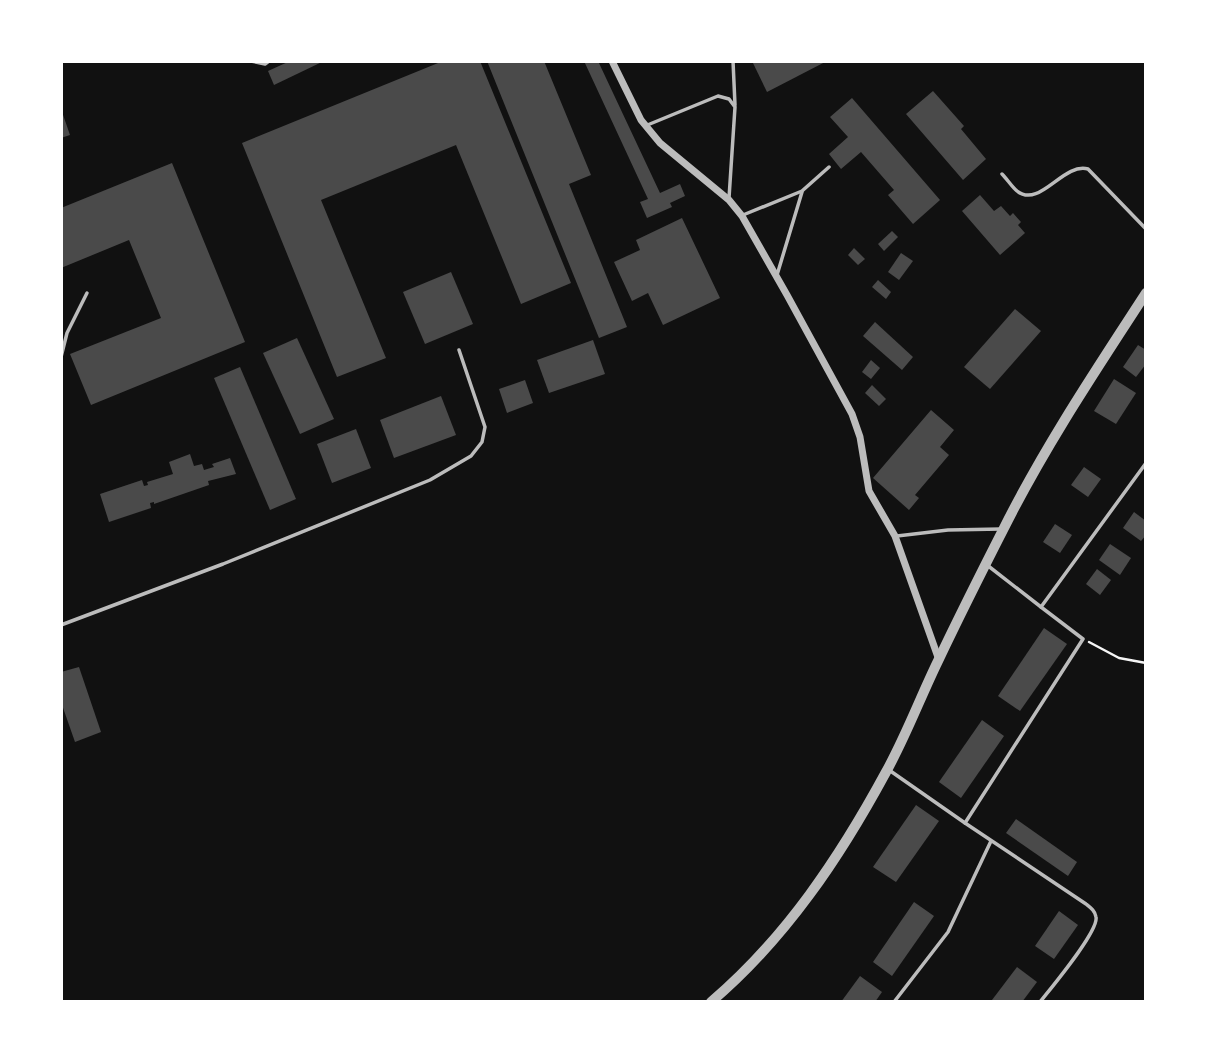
<svg xmlns="http://www.w3.org/2000/svg" width="1207" height="1063" viewBox="0 0 1207 1063" font-family="Ubuntu,sans-serif">
	<style>
		.building { fill: #4a4a4a }
		.lines { fill: none; stroke-linecap: round; stroke-linejoin: round }
		.path { stroke: #f5f5f5; stroke-width: 2.5 }
		.service { stroke: #bcbcbc; stroke-width: 3.5 }
		.minor { stroke: #bcbcbc; stroke-width: 7 }
		.tertiary { stroke: #bcbcbc; stroke-width: 10 }
	</style>
	<rect width="100%" height="100%" fill="#111"/>
	<g class="building">
		<polygon points="290,61 324,61 274,85 268,71"/>
		<polygon points="443,61 480,61 571,283 521,304 456,145 321,200 386,358 337,377 242,143"/>
		<polygon points="487,61 544,61 591,175 569,184 627,327 599,338"/>
		<polygon points="584,61 598,61 660,193 680,184 685,196 670,203 672,207 647,218 640,202 648,199"/>
		<polygon points="752,61 827,61 767,92"/>
		<polygon points="933,91 964,126 961,129 986,159 963,180 906,114"/>
		<polygon points="852,98 940,200 913,224 888,195 894,190 861,152 841,169 829,154 848,137 830,117"/>
		<polygon points="61,109 70,135 61,138"/>
		<polygon points="172,163 245,342 91,405 70,354 161,318 129,240 61,268 61,208"/>
		<polygon points="980,195 994,211 1001,206 1010,216 1013,213 1021,222 1018,225 1025,233 1000,255 962,211"/>
		<polygon points="682,218 720,298 663,325 648,293 632,301 614,262 640,250 636,240"/>
		<polygon points="892,231 898,237 884,251 878,244"/>
		<polygon points="854,248 865,259 858,265 848,255"/>
		<polygon points="901,253 913,261 899,280 888,272"/>
		<polygon points="451,272 473,324 425,344 403,292"/>
		<polygon points="878,280 891,292 886,299 872,287"/>
		<polygon points="1015,309 1041,331 990,389 964,367"/>
		<polygon points="875,322 913,357 902,370 863,336"/>
		<polygon points="297,338 334,419 300,434 263,353"/>
		<polygon points="593,340 605,374 549,393 537,360"/>
		<polygon points="1138,345 1146,350 1146,364 1136,377 1123,367"/>
		<polygon points="871,360 880,368 871,379 862,372"/>
		<polygon points="240,367 296,499 270,510 214,378"/>
		<polygon points="1114,379 1136,393 1116,424 1094,411"/>
		<polygon points="525,380 533,403 507,413 499,389"/>
		<polygon points="872,385 886,399 879,406 865,393"/>
		<polygon points="441,396 456,435 394,458 380,420"/>
		<polygon points="931,410 954,430 940,447 949,455 915,495 919,498 909,510 873,478"/>
		<polygon points="356,429 371,468 332,483 317,444"/>
		<polygon points="190,454 194,466 202,464 204,470 214,467 212,464 230,458 236,474 208,481 209,485 154,504 154,502 150,503 151,508 109,522 100,494 142,480 144,486 148,485 147,482 173,474 169,462"/>
		<polygon points="1084,467 1101,479 1088,497 1071,485"/>
		<polygon points="1134,512 1146,521 1146,535 1141,541 1123,528"/>
		<polygon points="1055,524 1072,535 1060,553 1043,542"/>
		<polygon points="1110,544 1131,558 1120,575 1099,560"/>
		<polygon points="1097,569 1111,580 1100,595 1086,584"/>
		<polygon points="1044,628 1067,644 1020,711 998,696"/>
		<polygon points="79,667 101,732 75,742 61,702 61,672"/>
		<polygon points="982,720 1004,736 961,798 939,782"/>
		<polygon points="916,805 939,821 896,882 873,867"/>
		<polygon points="1016,819 1077,862 1068,876 1006,833"/>
		<polygon points="914,902 934,916 892,976 873,962"/>
		<polygon points="1059,911 1078,925 1054,959 1035,946"/>
		<polygon points="1017,967 1037,982 1022,1002 995,1002 992,1000"/>
		<polygon points="860,976 882,992 875,1002 841,1002"/>
	</g>
	<g class="lines">
		<polyline class="path" points="1089,642 1119,658 1146,663"/>
		<g class="service">
			<polyline points="251,61 265,64 269,61"/>
			<polyline points="733,61 735,105"/>
			<polyline points="645,126 718,96 729,99 735,107 729,198"/>
			<path d="M1002,174C1007,179 1012,187 1017,191C1040,209 1063,162 1088,169L1146,229"/>
			<polyline points="743,215 802,191 829,167"/>
			<polyline points="777,275 802,192"/>
			<polyline points="61,357 67,333 87,293"/>
			<polyline points="897,536 948,530 1001,529"/>
			<polyline points="987,565 1041,607"/>
			<polyline points="61,625 223,564 430,480 471,456 482,442 485,427 459,350"/>
			<polyline points="889,770 965,823 1083,639 1041,607 1146,463"/>
			<path d="M965,823L1086,904C1091,908 1095,911 1096,917C1099,931 1051,988 1040,1002"/>
			<polyline points="894,1002 948,932 991,841"/>
		</g>
		<polyline class="minor" points="612,61 641,120 660,143 729,200 742,216 787,295 852,414 860,437 869,491 895,536 939,660"/>
		<path class="tertiary" d="M711,1002C786,938 840,857 886,772C906,736 920,698 938,661C959,617 981,573 1004,528C1045,446 1096,370 1146,293"/>
	</g>
	<rect width="1207" height="1063" fill="none" stroke="#ffffff" stroke-width="126"/>
</svg>
